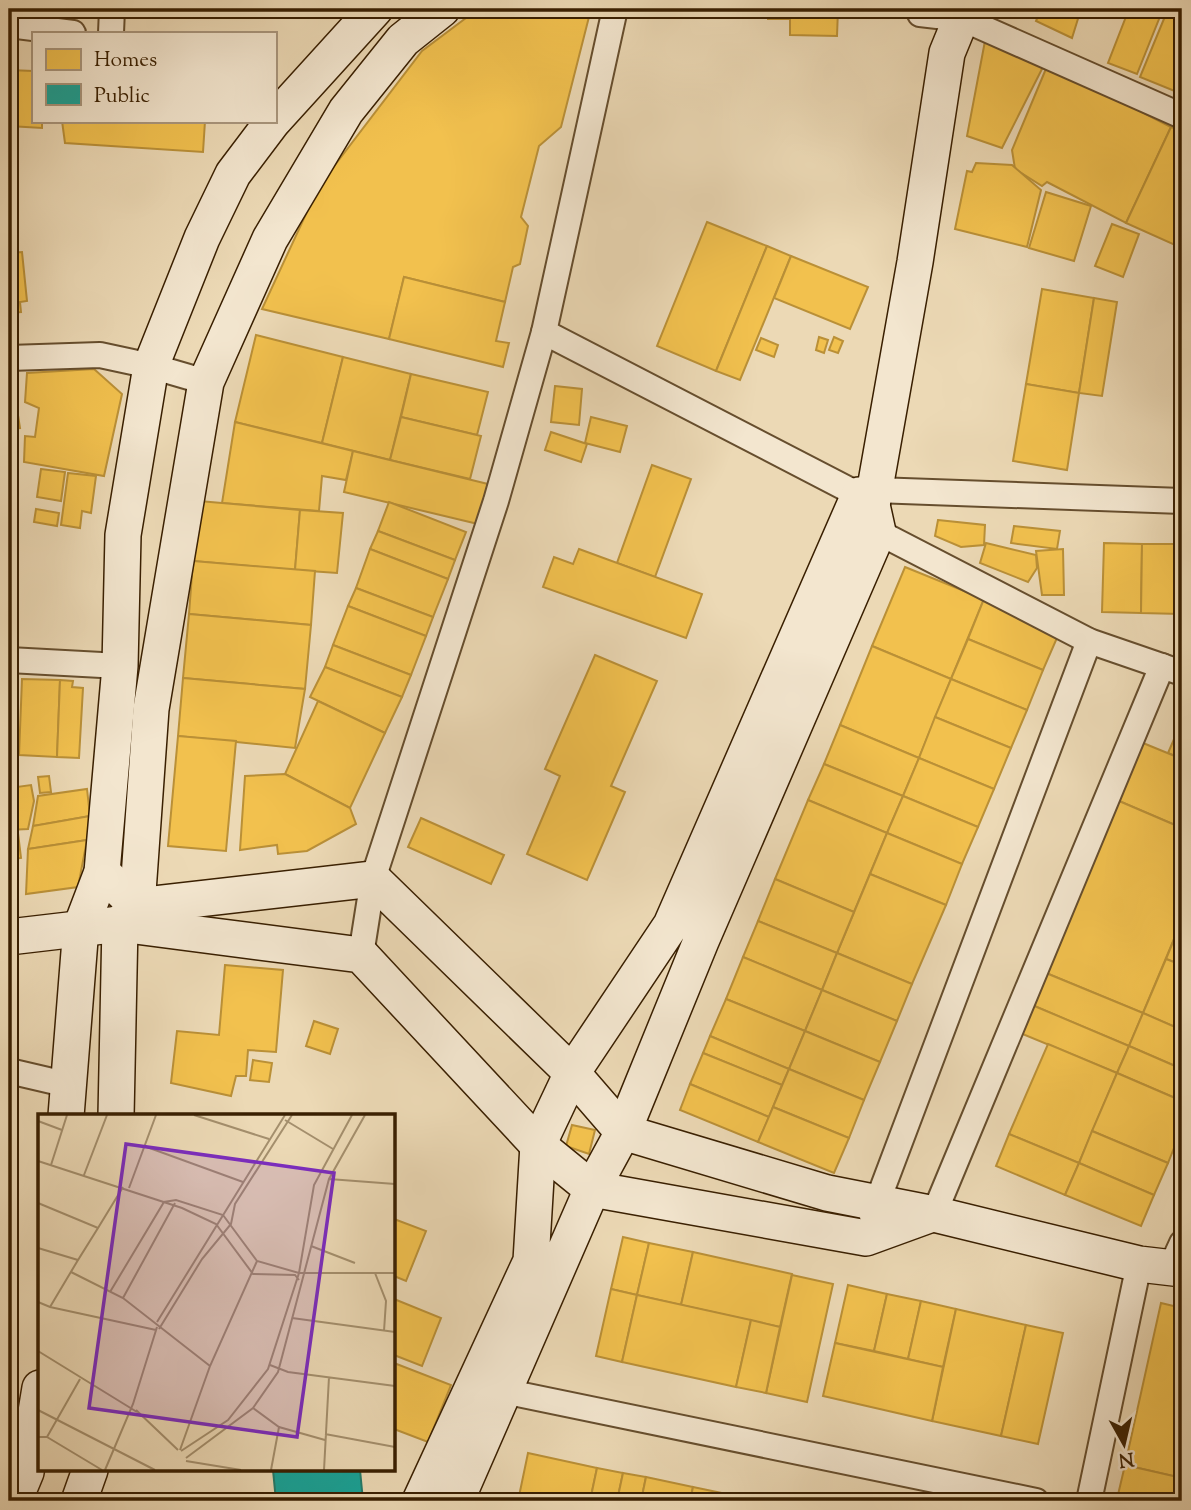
<svg xmlns="http://www.w3.org/2000/svg" width="1191" height="1510" viewBox="0 0 1191 1510" font-family="'Sorts Mill Goudy',serif">
	<style>
		.homes { fill: #f2c14e; stroke: #ba9037; stroke-width: 2 }
		.public { fill: #17a398; stroke: #217b6b; stroke-width: 2 }
		.lines { fill: none; stroke-linecap: round; stroke-linejoin: round }
		.street-casing { stroke: #664e2e; stroke-width: 28 }
		.secondary-casing { stroke: #391f01; stroke-width: 38 }
		.street { stroke: #f3e6cf; stroke-width: 24 }
		.secondary { stroke: #f3e6cf; stroke-width: 35 }
		.inset-road { fill: none; stroke: #a48f6d; stroke-width: 2 }
		.view { fill: #7b2cbf; fill-opacity: 0.15; stroke: #7b2cbf; stroke-width: 3.5 }
		.inset-edge { fill: none; stroke: #391f01; stroke-width: 3.5 }
	</style>
	<rect width="100%" height="100%" fill="#ecd9b5"/>
	<filter id="stains"><feTurbulence type="fractalNoise" baseFrequency=".00286" numOctaves="4"/><feColorMatrix values="0 0 0 0 .2 0 0 0 0 .09 0 0 0 0 .02 0 0 0 .5 -.17"/></filter>
	<radialGradient id="worn" r=".72"><stop offset=".6" stop-color="#630" stop-opacity="0"/><stop offset="1" stop-color="#630" stop-opacity=".3"/></radialGradient>
	<g class="homes">
		<polygon points="478,9 591,9 561,127 539,146 521,217 528,226 520,264 513,267 505,302 404,277 389,339 262,309 319,186 422,51"/>
		<polygon points="768,9 838,9 837,36 790,35 790,19 768,19"/>
		<polygon points="1012,9 1040,9 1037,18"/>
		<polygon points="1041,9 1081,9 1072,38 1036,21"/>
		<polygon points="1100,9 1120,9 1117,14"/>
		<polygon points="1129,9 1163,9 1137,74 1108,63"/>
		<polygon points="1168,9 1182,9 1182,94 1140,77"/>
		<polygon points="985,41 1044,65 1002,148 967,136"/>
		<polygon points="1048,64 1171,127 1126,223 1047,182 1042,186 1015,169 1012,150"/>
		<polygon points="9,70 33,71 33,121 42,121 42,128 9,126"/>
		<polygon points="62,121 205,121 203,152 65,143"/>
		<polygon points="1171,127 1182,131 1182,229 1175,245 1126,223"/>
		<polygon points="976,163 1012,165 1041,190 1027,247 955,229 967,171 972,172"/>
		<polygon points="1046,192 1091,206 1074,261 1029,248"/>
		<polygon points="707,222 767,246 716,371 657,346"/>
		<polygon points="1112,224 1139,234 1123,277 1095,266"/>
		<polygon points="1182,229 1182,248 1175,245"/>
		<polygon points="767,246 791,256 740,380 716,371"/>
		<polygon points="22,252 27,301 20,302 21,312 9,313 9,253"/>
		<polygon points="791,256 868,287 850,329 774,298"/>
		<polygon points="404,277 505,302 496,341 509,343 503,367 389,339"/>
		<polygon points="1042,289 1094,298 1079,393 1026,384"/>
		<polygon points="1094,298 1117,302 1102,396 1079,393"/>
		<polygon points="256,335 343,357 322,443 235,422"/>
		<polygon points="819,337 828,340 824,353 816,350"/>
		<polygon points="834,337 843,341 838,353 829,350"/>
		<polygon points="761,338 778,345 774,357 756,350"/>
		<polygon points="343,357 411,374 390,460 322,443"/>
		<polygon points="94,369 122,394 104,476 24,462 25,436 35,437 39,408 25,402 27,373"/>
		<polygon points="411,374 488,392 477,435 401,417"/>
		<polygon points="1026,384 1079,393 1067,470 1013,461"/>
		<polygon points="555,386 582,389 579,425 551,422"/>
		<polygon points="15,396 20,428 9,429 9,397"/>
		<polygon points="401,417 481,436 470,479 390,460"/>
		<polygon points="591,417 627,426 620,452 585,443"/>
		<polygon points="235,422 353,451 346,480 322,476 319,511 222,503"/>
		<polygon points="9,430 14,430 17,462 9,462"/>
		<polygon points="551,432 587,444 581,462 545,450"/>
		<polygon points="353,451 488,484 478,524 344,492"/>
		<polygon points="652,465 691,479 655,577 617,563"/>
		<polygon points="41,469 65,472 61,501 37,497"/>
		<polygon points="68,473 96,476 91,513 82,511 80,528 61,525"/>
		<polygon points="199,501 300,510 295,570 193,561"/>
		<polygon points="389,502 466,532 455,560 378,531"/>
		<polygon points="36,509 59,513 57,526 34,522"/>
		<polygon points="300,510 343,513 337,573 295,570"/>
		<polygon points="938,520 985,525 984,545 961,547 935,536"/>
		<polygon points="1014,526 1060,531 1057,549 1011,543"/>
		<polygon points="378,531 455,560 448,579 370,549"/>
		<polygon points="986,543 1036,555 1037,568 1028,582 980,563"/>
		<polygon points="1104,543 1142,544 1141,613 1102,612"/>
		<polygon points="1142,544 1182,544 1181,614 1141,613"/>
		<polygon points="370,549 448,579 433,617 356,588"/>
		<polygon points="579,549 702,594 686,638 543,587 554,557 573,564"/>
		<polygon points="1063,549 1064,595 1042,595 1036,551"/>
		<polygon points="193,561 315,571 311,625 189,614"/>
		<polygon points="905,567 984,599 951,679 872,646"/>
		<polygon points="356,588 433,617 426,636 348,606"/>
		<polygon points="984,599 1060,631 1043,670 968,639"/>
		<polygon points="348,606 426,636 411,675 333,645"/>
		<polygon points="189,614 311,625 305,689 183,678"/>
		<polygon points="968,639 1043,670 1027,710 951,679"/>
		<polygon points="333,645 411,675 402,697 325,667"/>
		<polygon points="872,646 951,679 919,758 840,725"/>
		<polygon points="595,655 657,681 611,786 625,792 587,880 527,854 560,776 545,769"/>
		<polygon points="325,667 402,697 385,733 310,697"/>
		<polygon points="183,678 305,689 295,748 178,736"/>
		<polygon points="22,679 60,680 57,757 19,755"/>
		<polygon points="951,679 1027,710 1011,748 935,717"/>
		<polygon points="60,680 73,681 72,687 83,688 79,758 57,757"/>
		<polygon points="318,701 385,733 350,808 285,774"/>
		<polygon points="935,717 1011,748 994,789 919,758"/>
		<polygon points="1181,723 1182,724 1182,759 1168,753"/>
		<polygon points="840,725 919,758 903,796 824,764"/>
		<polygon points="178,736 236,741 226,851 168,846"/>
		<polygon points="1143,743 1182,759 1182,828 1119,801"/>
		<polygon points="919,758 994,789 978,827 903,796"/>
		<polygon points="824,764 903,796 887,833 808,800"/>
		<polygon points="285,774 350,808 356,824 307,851 278,854 277,845 240,850 245,776"/>
		<polygon points="49,776 51,792 40,793 38,777"/>
		<polygon points="31,785 34,801 28,829 9,830 9,788"/>
		<polygon points="87,789 90,816 33,826 38,796"/>
		<polygon points="903,796 978,827 962,864 887,833"/>
		<polygon points="808,800 887,833 854,912 775,879"/>
		<polygon points="1119,801 1182,828 1182,920 1143,1013 1046,973"/>
		<polygon points="90,816 87,840 28,849 33,826"/>
		<polygon points="421,818 504,855 491,884 408,847"/>
		<polygon points="18,833 21,858 13,859 16,875 9,876 9,834"/>
		<polygon points="887,833 962,864 946,905 870,874"/>
		<polygon points="87,840 78,887 26,894 28,849"/>
		<polygon points="870,874 946,905 912,984 837,953"/>
		<polygon points="775,879 854,912 837,953 758,921"/>
		<polygon points="9,897 13,897 15,913 9,914"/>
		<polygon points="1182,920 1182,965 1166,959"/>
		<polygon points="758,921 837,953 822,990 743,957"/>
		<polygon points="837,953 912,984 897,1021 822,990"/>
		<polygon points="743,957 822,990 805,1031 726,999"/>
		<polygon points="1166,959 1182,965 1182,1030 1143,1013"/>
		<polygon points="225,965 283,970 276,1052 248,1050 246,1076 236,1076 231,1096 171,1083 177,1031 219,1035"/>
		<polygon points="1046,973 1143,1013 1129,1046 1032,1005"/>
		<polygon points="822,990 897,1021 880,1062 805,1031"/>
		<polygon points="726,999 805,1031 789,1069 710,1036"/>
		<polygon points="1032,1005 1129,1046 1117,1073 1020,1033"/>
		<polygon points="1143,1013 1182,1030 1182,1069 1129,1046"/>
		<polygon points="314,1021 338,1029 330,1054 306,1046"/>
		<polygon points="805,1031 880,1062 864,1100 789,1069"/>
		<polygon points="710,1036 789,1069 782,1085 703,1053"/>
		<polygon points="1048,1044 1117,1073 1079,1163 1009,1134"/>
		<polygon points="1129,1046 1182,1069 1182,1101 1117,1073"/>
		<polygon points="703,1053 782,1085 769,1117 690,1084"/>
		<polygon points="253,1060 272,1063 269,1082 250,1080"/>
		<polygon points="789,1069 864,1100 849,1138 773,1107"/>
		<polygon points="1117,1073 1182,1101 1182,1128 1168,1163 1092,1131"/>
		<polygon points="690,1084 769,1117 758,1142 680,1110"/>
		<polygon points="773,1107 849,1138 834,1173 758,1142"/>
		<polygon points="572,1125 595,1130 589,1154 566,1146"/>
		<polygon points="1092,1131 1168,1163 1154,1195 1079,1163"/>
		<polygon points="1009,1134 1079,1163 1065,1195 996,1166"/>
		<polygon points="1079,1163 1154,1195 1141,1226 1065,1195"/>
		<polygon points="394,1219 426,1231 406,1281 394,1276"/>
		<polygon points="623,1237 649,1243 637,1295 611,1289"/>
		<polygon points="649,1243 693,1252 681,1305 637,1295"/>
		<polygon points="693,1252 792,1274 780,1327 681,1305"/>
		<polygon points="792,1275 833,1284 807,1402 766,1393"/>
		<polygon points="848,1285 887,1294 874,1351 835,1343"/>
		<polygon points="611,1289 637,1295 622,1362 596,1356"/>
		<polygon points="887,1294 921,1301 908,1359 874,1351"/>
		<polygon points="637,1295 751,1320 736,1387 622,1362"/>
		<polygon points="394,1299 441,1318 422,1366 394,1355"/>
		<polygon points="921,1301 956,1309 943,1367 908,1359"/>
		<polygon points="1161,1303 1182,1308 1182,1478 1125,1465"/>
		<polygon points="956,1309 1026,1325 1001,1436 932,1421"/>
		<polygon points="751,1320 780,1327 766,1393 736,1387"/>
		<polygon points="1026,1325 1063,1333 1038,1444 1001,1436"/>
		<polygon points="835,1343 943,1367 932,1421 823,1396"/>
		<polygon points="394,1363 451,1385 428,1442 394,1429"/>
		<polygon points="528,1453 597,1468 590,1501 518,1501"/>
		<polygon points="1125,1465 1182,1478 1182,1501 1117,1499"/>
		<polygon points="597,1468 623,1473 617,1501 590,1501"/>
		<polygon points="623,1473 646,1477 641,1501 617,1501"/>
		<polygon points="646,1477 693,1487 690,1501 641,1501"/>
		<polygon points="693,1487 741,1497 740,1501 690,1501"/>
	</g>
	<polygon class="public" points="273,1470 360,1470 363,1501 276,1501"/>
	<g class="lines">
		<defs>
			<g id="street">
				<polyline points="920,14 963,19 1182,116"/>
				<polyline points="9,25 73,33"/>
				<polyline points="111,33 112,9"/>
				<polyline points="544,332 859,495"/>
				<polyline points="9,358 100,355 151,366 206,382"/>
				<polyline points="875,490 1182,501"/>
				<polyline points="878,532 1089,641 1182,673"/>
				<polyline points="9,660 120,666"/>
				<polyline points="361,955 373,879 496,501 544,332 615,9"/>
				<polyline points="9,1071 69,1085"/>
				<polyline points="934,1214 1162,666"/>
				<polyline points="872,1216 1089,641"/>
				<polyline points="1171,1267 1182,1243"/>
				<polyline points="503,1391 1036,1501"/>
				<polyline points="1089,1501 1139,1264"/>
			</g>
			<g id="secondary">
				<polyline points="275,119 375,9"/>
				<polyline points="872,505 915,262 947,53 965,9"/>
				<polyline points="102,872 137,906 373,879 572,1073 623,1132 827,1193 934,1214 1139,1264 1182,1269"/>
				<polyline points="9,937 120,924 361,955 538,1145 592,1189 866,1238 932,1214"/>
				<polyline points="66,1116 81,927 102,872 120,666 123,535 151,366 202,238 233,174 273,121"/>
				<polyline points="116,1116 120,924 137,906 151,709 206,382 270,239 346,111 403,40 442,9"/>
				<polyline points="14,1501 26,1472 40,1388"/>
				<polyline points="79,1501 90,1470"/>
				<polyline points="420,1501 531,1261 538,1145 572,1073 671,925 859,495 872,505 878,532 701,941 623,1132 592,1189 456,1501"/>
			</g>
		</defs>
		<use href="#street" class="street-casing"/>
		<use href="#secondary" class="secondary-casing"/>
		<use href="#street" class="street"/>
		<use href="#secondary" class="secondary"/>
	</g>
	<g transform="translate(38 1114)">
		<rect width="357" height="357" fill="#ecd9b5"/>
		<path class="inset-road" d="M156,1L231,25M247,6L295,35M0,7L24,16M106,32L205,68M0,47L144,94L178,110L215,160L257,161L261,166M13,51L29,1M46,61L69,1M291,65L357,70M91,74L118,1M0,89L60,114L85,73M273,132L317,149M0,134L40,146L60,114M33,158L85,184L172,252M337,159L348,187L346,217M72,178L126,88L138,86L185,101L219,147L261,159H357M85,184L137,89M0,188L12,193L40,146M12,193L118,216M254,204L357,218M119,208L247,1M121,215L164,145L193,110L197,90L254,1M0,237L99,298M232,251L250,258L357,272M215,294L241,313L287,326M0,296L117,356M98,296L140,336M287,320L357,333M0,323H9L42,265M9,323L64,356M142,336L172,252L219,147M143,337L190,306L230,255L261,159L276,71L314,1M148,344L215,294L240,258L291,65L327,1M148,347L203,356M67,356L95,290L119,213M233,356L241,313M286,356L291,263"/>
		<path class="view" d="M88,30L296,59L259,323L51,294Z"/>
		<rect width="357" height="357" class="inset-edge"/>
	</g>
	<rect width="1191" height="1510" fill="none" stroke="#ecd9b5" stroke-width="35"/>
	<rect x="10" y="10" width="1170" height="1489" fill="none" stroke="#391f01" stroke-width="3.5"/>
	<rect x="18" y="18" width="1156" height="1475" fill="none" stroke="#391f01" stroke-width="2"/>
	<rect x="32" y="32" width="245" height="91" fill="#f3e6cf" stroke="#a9967d" stroke-width="2"/>
	<rect x="46" y="49" width="35" height="21" fill="#f2c14e" stroke="#a9967d" stroke-width="2"/>
	<text x="94" y="66" font-size="21" fill="#391f01">Homes</text>
	<rect x="46" y="84" width="35" height="21" fill="#17a398" stroke="#a9967d" stroke-width="2"/>
	<text x="94" y="102" font-size="21" fill="#391f01">Public</text>
	<g transform="translate(1124 1444) rotate(172)" stroke="#f3e6cf" stroke-width="5" paint-order="stroke">
	<path d="M0-5L12 26L0 18L-12 26Z" fill="#391f01"/>
	<text y="-10" font-size="19" font-weight="bold" text-anchor="middle" fill="#391f01">N</text>
	</g>
	<rect width="100%" height="100%" filter="url(#stains)"/>
	<rect width="100%" height="100%" fill="url(#worn)"/>
</svg>
